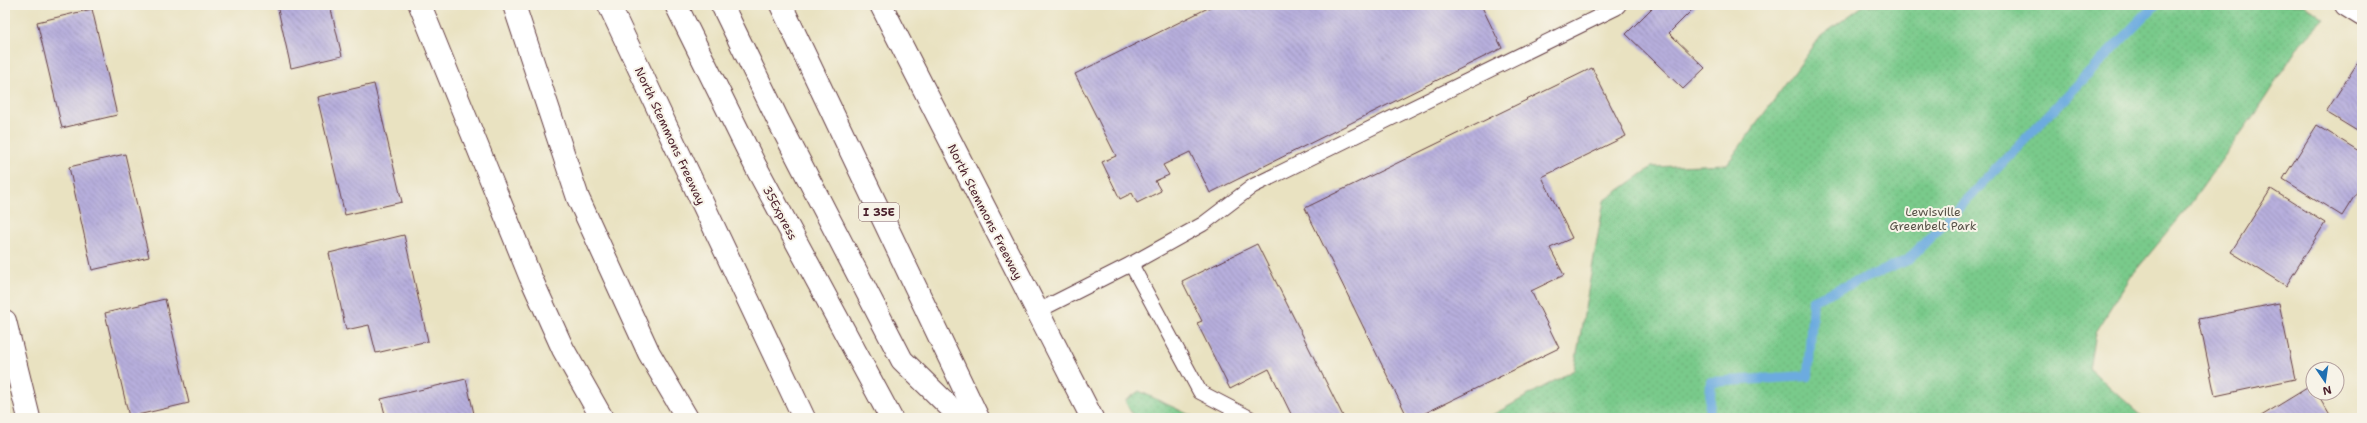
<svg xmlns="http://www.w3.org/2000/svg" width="2367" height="423" viewBox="0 0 2367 423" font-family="'Shantell Sans',sans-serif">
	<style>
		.grass { fill: url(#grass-dots); stroke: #62745b }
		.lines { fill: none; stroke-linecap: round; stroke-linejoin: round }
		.stream { stroke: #6cabdf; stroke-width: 10 }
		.building { fill: url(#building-back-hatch) }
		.service-casing { stroke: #623c42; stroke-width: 16 }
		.minor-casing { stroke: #623c42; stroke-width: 24 }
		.tertiary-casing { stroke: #623c42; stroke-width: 24 }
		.secondary-casing { stroke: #623c42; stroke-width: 24 }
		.motorway-casing { stroke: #623c42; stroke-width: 24 }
		.service { stroke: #fff; stroke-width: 14 }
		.minor { stroke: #fff; stroke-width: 22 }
		.tertiary { stroke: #fff; stroke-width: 22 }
		.secondary { stroke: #fff; stroke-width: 22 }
		.motorway { stroke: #fff; stroke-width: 22 }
		.labels { text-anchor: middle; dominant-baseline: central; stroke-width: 4; stroke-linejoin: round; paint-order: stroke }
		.shield { fill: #f7f3e8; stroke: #7e5f64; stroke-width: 1 }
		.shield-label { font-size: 11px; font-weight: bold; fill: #4a1f2b }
		.street-label { font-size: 12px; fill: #4a1f2b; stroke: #f7f3e8 }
		.park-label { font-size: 12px; fill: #585248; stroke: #f7f3e8 }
	</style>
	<defs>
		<pattern id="grass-dots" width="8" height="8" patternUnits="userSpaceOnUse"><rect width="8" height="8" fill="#79ca8b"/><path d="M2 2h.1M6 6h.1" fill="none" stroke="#6aad78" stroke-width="1.8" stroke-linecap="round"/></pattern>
		<pattern id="building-back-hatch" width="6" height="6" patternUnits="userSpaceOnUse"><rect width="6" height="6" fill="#b7afdd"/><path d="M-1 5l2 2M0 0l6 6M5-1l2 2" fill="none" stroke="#978eb3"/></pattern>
	</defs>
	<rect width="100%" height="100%" fill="#f7f3e8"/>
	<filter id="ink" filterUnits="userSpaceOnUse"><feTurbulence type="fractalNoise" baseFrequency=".025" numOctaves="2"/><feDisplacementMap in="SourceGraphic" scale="8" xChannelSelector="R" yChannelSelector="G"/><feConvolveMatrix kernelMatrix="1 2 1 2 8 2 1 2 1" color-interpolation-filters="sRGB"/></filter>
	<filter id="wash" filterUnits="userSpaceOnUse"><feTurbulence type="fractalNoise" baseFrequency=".012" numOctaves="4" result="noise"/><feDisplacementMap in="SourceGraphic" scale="16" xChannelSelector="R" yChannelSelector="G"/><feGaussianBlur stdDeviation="0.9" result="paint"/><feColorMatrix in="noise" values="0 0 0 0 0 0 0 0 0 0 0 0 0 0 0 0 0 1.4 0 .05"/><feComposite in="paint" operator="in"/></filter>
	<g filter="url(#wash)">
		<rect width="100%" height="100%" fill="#e9e2c1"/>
		<g class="grass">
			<polygon points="1864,5 2305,5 2324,19 2300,44 2258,109 2186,210 2132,275 2095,333 2089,368 2144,418 1487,418 1574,370 1604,201 1652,167 1727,164 1821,36"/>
			<polygon points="1139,391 1196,418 1134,418 1125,401"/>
		</g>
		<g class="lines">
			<polyline class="stream" points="1709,418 1711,382 1808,376 1813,300 1908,260 2155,5"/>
		</g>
		<g id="blocks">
			<g class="building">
				<polygon points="277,5 330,5 342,56 291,68"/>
				<polygon points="1214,5 1481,5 1502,48 1210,193 1190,152 1163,165 1169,175 1155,181 1161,191 1137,203 1132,193 1120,199 1102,162 1116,156 1075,74"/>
				<polygon points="1655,5 1697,5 1669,33 1705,68 1683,89 1626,34"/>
				<polygon points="92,9 117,115 62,128 37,22"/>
				<polygon points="2360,59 2362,60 2362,134 2326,112"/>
				<polygon points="1592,68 1626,136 1542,177 1572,238 1550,248 1564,275 1531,291 1559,348 1415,418 1408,418 1305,208"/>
				<polygon points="374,84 402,202 345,215 317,97"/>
				<polygon points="2317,125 2362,153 2362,184 2342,216 2283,179"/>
				<polygon points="125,154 149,257 92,270 69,167"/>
				<polygon points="2271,189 2325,223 2286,286 2231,252"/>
				<polygon points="404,235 428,341 376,353 369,325 346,330 329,253"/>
				<polygon points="1257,244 1344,418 1293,418 1269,369 1230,389 1197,323 1202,321 1182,281"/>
				<polygon points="165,299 189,403 129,417 105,313"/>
				<polygon points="2279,303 2295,379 2215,396 2199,319"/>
				<polygon points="466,379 475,418 386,418 381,399"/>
				<polygon points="2312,385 2313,393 2317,393 2332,418 2258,418"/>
			</g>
		</g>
	</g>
	<g filter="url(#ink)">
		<use href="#blocks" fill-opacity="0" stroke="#623c42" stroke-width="1"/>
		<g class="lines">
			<defs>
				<g id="service">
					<polyline points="1131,264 1200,392 1250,418"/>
					<polyline points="1036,312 1131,264 1203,224 1253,186 1616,8 1619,5"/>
				</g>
				<polyline id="minor" points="5,321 29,418"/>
				<polyline id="tertiary" points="2346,5 2362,15"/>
				<g id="secondary">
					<polyline points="420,5 530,276 563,349 602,418"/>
					<polyline points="881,5 1092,418"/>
				</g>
				<g id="motorway">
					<polyline points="514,5 578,198 649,353 687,418"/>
					<polyline points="609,5 804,418"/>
					<polyline points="676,5 756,167 891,418"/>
					<polyline points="722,5 778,120 902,360 961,418"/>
					<polyline points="781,5 978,418"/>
				</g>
			</defs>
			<use href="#service" class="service-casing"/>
			<use href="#minor" class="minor-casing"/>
			<use href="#tertiary" class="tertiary-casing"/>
			<use href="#secondary" class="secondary-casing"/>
			<use href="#motorway" class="motorway-casing"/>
			<use href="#service" class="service"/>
			<use href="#minor" class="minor"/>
			<use href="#tertiary" class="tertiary"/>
			<use href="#secondary" class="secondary"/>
			<use href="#motorway" class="motorway"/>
		</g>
	</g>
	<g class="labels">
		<rect class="shield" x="859" y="203" width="40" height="18" rx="3"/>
		<g class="shield-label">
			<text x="879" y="212">I 35E</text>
		</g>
		<g class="street-label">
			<text transform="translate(670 136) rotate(65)">North Stemmons Freeway</text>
			<text transform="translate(985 212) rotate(63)">North Stemmons Freeway</text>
			<text transform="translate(780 213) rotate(62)">35Express</text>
		</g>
		<g class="park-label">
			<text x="1933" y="212">Lewisville<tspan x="1933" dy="14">Greenbelt Park</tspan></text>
		</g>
	</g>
	<rect width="2367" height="423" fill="none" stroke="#f7f3e8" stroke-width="20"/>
	<g transform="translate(2325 381) rotate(167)"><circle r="19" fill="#f7f3e8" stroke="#b29e9c"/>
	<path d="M0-3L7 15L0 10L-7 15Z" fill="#1f6fb2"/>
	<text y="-6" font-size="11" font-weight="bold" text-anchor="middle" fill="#4a1f2b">N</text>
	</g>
</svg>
